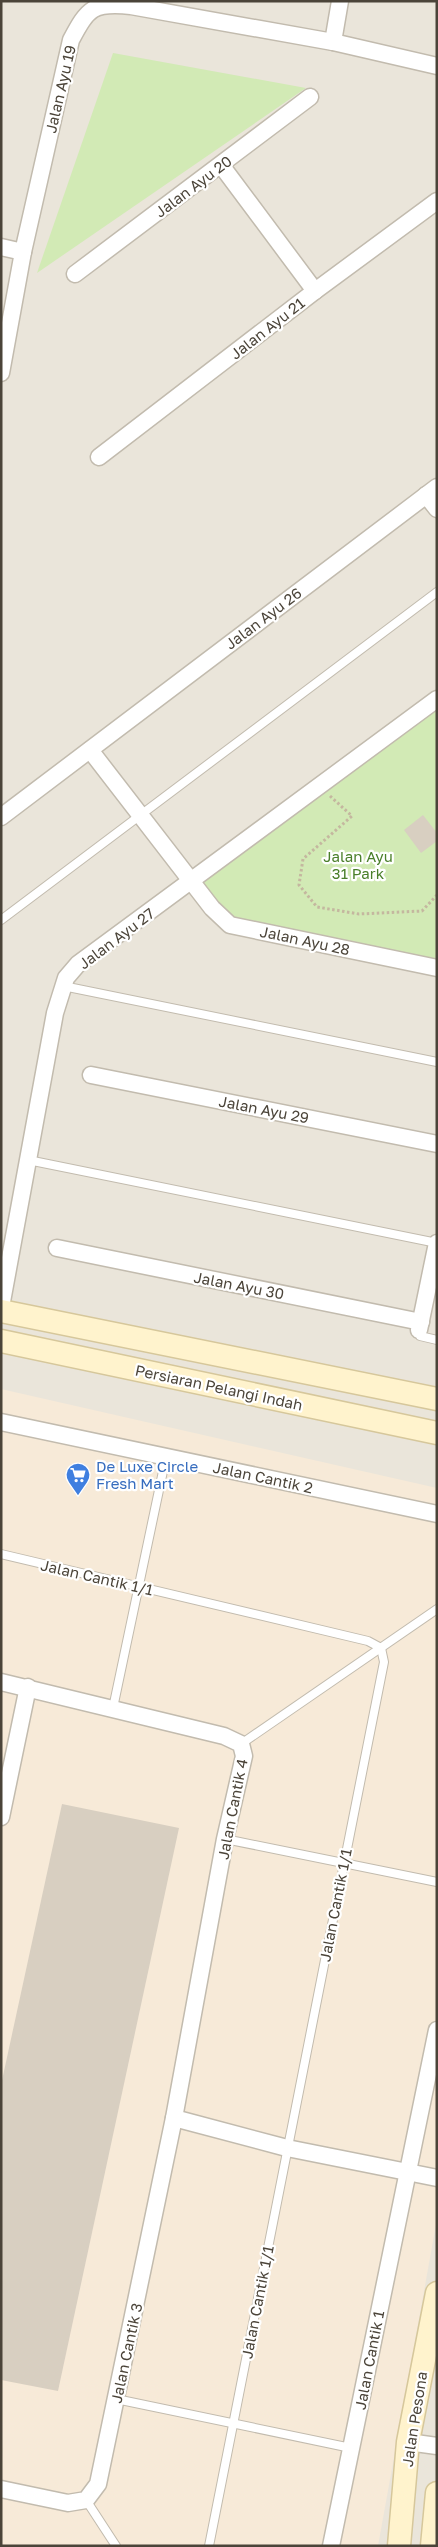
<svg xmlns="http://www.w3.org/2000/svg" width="438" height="2547" viewBox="0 0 438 2547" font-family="'Golos Text',sans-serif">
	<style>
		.residential { fill: #eae5da }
		.commercial { fill: #f7ead8 }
		.green { fill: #d2eab5 }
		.building { fill: #d8cfc1 }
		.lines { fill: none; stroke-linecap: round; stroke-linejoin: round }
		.lane-casing { stroke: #c2bbae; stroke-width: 10 }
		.street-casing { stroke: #c2bbae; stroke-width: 19 }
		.secondary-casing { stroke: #d6c79b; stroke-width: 25 }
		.path { stroke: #c4b79f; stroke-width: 3; stroke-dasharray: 2.5 2.5; stroke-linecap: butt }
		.lane { stroke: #fff; stroke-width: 8 }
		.street { stroke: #fff; stroke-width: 16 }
		.secondary { stroke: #fff3cd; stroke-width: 22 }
		.labels { text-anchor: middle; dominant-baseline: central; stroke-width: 4.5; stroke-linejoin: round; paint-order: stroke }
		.street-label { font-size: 15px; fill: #4b4439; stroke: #fff }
		.park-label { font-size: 15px; fill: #4a7f2a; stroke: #fff }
		.shop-label { font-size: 15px; fill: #366cbe; stroke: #fff; text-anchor: start }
	</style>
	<rect width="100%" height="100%" fill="#f6f3ec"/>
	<rect class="residential" x="1" y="1" width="436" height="2545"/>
	<polygon class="commercial" points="1,1389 437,1488 437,2219 378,2546 1,2546"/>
	<g class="green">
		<polygon points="113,53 306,88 37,273"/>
		<polygon points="437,708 437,961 237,920 218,905 202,882"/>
	</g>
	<g class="building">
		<polygon points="423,815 437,833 437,841 421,853 404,830"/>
		<polygon points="62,1804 179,1828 58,2391 1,2380 1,2085"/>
	</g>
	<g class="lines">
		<defs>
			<g id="lane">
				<polyline points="1,920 437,592"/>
				<polyline points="63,986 437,1062"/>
				<polyline points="28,1160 437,1243"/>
				<polyline points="419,1330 420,1336 437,1340"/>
				<polyline points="1,1554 368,1641 381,1648 384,1662 209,2546"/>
				<polyline points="113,1708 166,1457"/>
				<polyline points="241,1744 437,1609"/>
				<polyline points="225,1839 437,1882"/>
				<polyline points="116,2399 351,2448"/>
				<polyline points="86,2500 116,2546"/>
			</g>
			<g id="street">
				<polyline points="333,42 340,1"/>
				<polyline points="221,165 315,291"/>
				<polyline points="1,247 23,252"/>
				<polyline points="75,274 310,97"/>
				<path d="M1,373L23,252L71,40C88,8 93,2 131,6L333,42L437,66"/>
				<polyline points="99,457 315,291 437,201"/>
				<polyline points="426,495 437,509"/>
				<polyline points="90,750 212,908 230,925 437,968"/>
				<polyline points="1,817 437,487"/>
				<polyline points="91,1075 437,1144"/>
				<polyline points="57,1248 421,1322"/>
				<polyline points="1,1307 55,1013 66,978 78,964 437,699"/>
				<polyline points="419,1330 437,1243"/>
				<polyline points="1,1422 437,1514"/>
				<polyline points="1,1682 224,1736 241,1744 244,1756 225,1839 174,2118 98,2484 86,2500 68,2503 1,2489"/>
				<polyline points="1,1817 28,1687"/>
				<polyline points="174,2118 287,2148 437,2178"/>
				<polyline points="408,2442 437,2446"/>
				<polyline points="331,2546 437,2030"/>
			</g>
			<g id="secondary">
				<polyline points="1,1311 437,1399"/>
				<polyline points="1,1341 437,1433"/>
				<polyline points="399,2546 408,2442 437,2293"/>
				<polyline points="432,2546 437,2493"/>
			</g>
		</defs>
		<use href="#lane" class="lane-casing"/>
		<use href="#street" class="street-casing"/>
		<use href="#secondary" class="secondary-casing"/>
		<polyline class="path" points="330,796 352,816 303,859 299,885 317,907 359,914 422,911 437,895"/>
		<use href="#lane" class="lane"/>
		<use href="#street" class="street"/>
		<use href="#secondary" class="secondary"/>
	</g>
	<defs>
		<symbol id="supermarket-pin" viewBox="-11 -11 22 30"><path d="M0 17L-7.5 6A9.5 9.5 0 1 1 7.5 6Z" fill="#3f7fe0" stroke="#fff"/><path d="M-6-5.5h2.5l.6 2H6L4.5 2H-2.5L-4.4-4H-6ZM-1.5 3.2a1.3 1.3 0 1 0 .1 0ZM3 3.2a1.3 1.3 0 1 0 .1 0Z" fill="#fff"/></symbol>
	</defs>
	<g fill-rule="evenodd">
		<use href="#supermarket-pin" x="64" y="1461" width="28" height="38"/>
	</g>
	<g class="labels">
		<g class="street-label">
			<text transform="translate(60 89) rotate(-77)">Jalan Ayu 19</text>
			<text transform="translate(193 186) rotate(-37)">Jalan Ayu 20</text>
			<text transform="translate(267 328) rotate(-38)">Jalan Ayu 21</text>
			<text transform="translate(263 618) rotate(-37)">Jalan Ayu 26</text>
			<text transform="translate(116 938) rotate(-37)">Jalan Ayu 27</text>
			<text transform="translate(305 940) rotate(12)">Jalan Ayu 28</text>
			<text transform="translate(264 1109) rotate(11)">Jalan Ayu 29</text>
			<text transform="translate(239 1285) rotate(11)">Jalan Ayu 30</text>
			<text transform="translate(219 1387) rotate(12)">Persiaran Pelangi Indah</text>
			<text transform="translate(263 1477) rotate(12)">Jalan Cantik 2</text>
			<text transform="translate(97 1577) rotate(13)">Jalan Cantik 1/1</text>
			<text transform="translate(232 1809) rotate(-79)">Jalan Cantik 4</text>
			<text transform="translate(335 1905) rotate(-79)">Jalan Cantik 1/1</text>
			<text transform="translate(257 2302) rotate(-79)">Jalan Cantik 1/1</text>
			<text transform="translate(126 2353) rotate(-78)">Jalan Cantik 3</text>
			<text transform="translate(369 2360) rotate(-79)">Jalan Cantik 1</text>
			<text transform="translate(414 2419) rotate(-81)">Jalan Pesona</text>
		</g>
		<g class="park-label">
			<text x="358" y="856">Jalan Ayu<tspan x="358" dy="17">31 Park</tspan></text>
		</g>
		<g class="shop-label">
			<text x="96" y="1466">De Luxe Circle<tspan x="96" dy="17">Fresh Mart</tspan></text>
		</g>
	</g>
	<rect width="438" height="2547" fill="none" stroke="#4b4439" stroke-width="5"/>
</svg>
